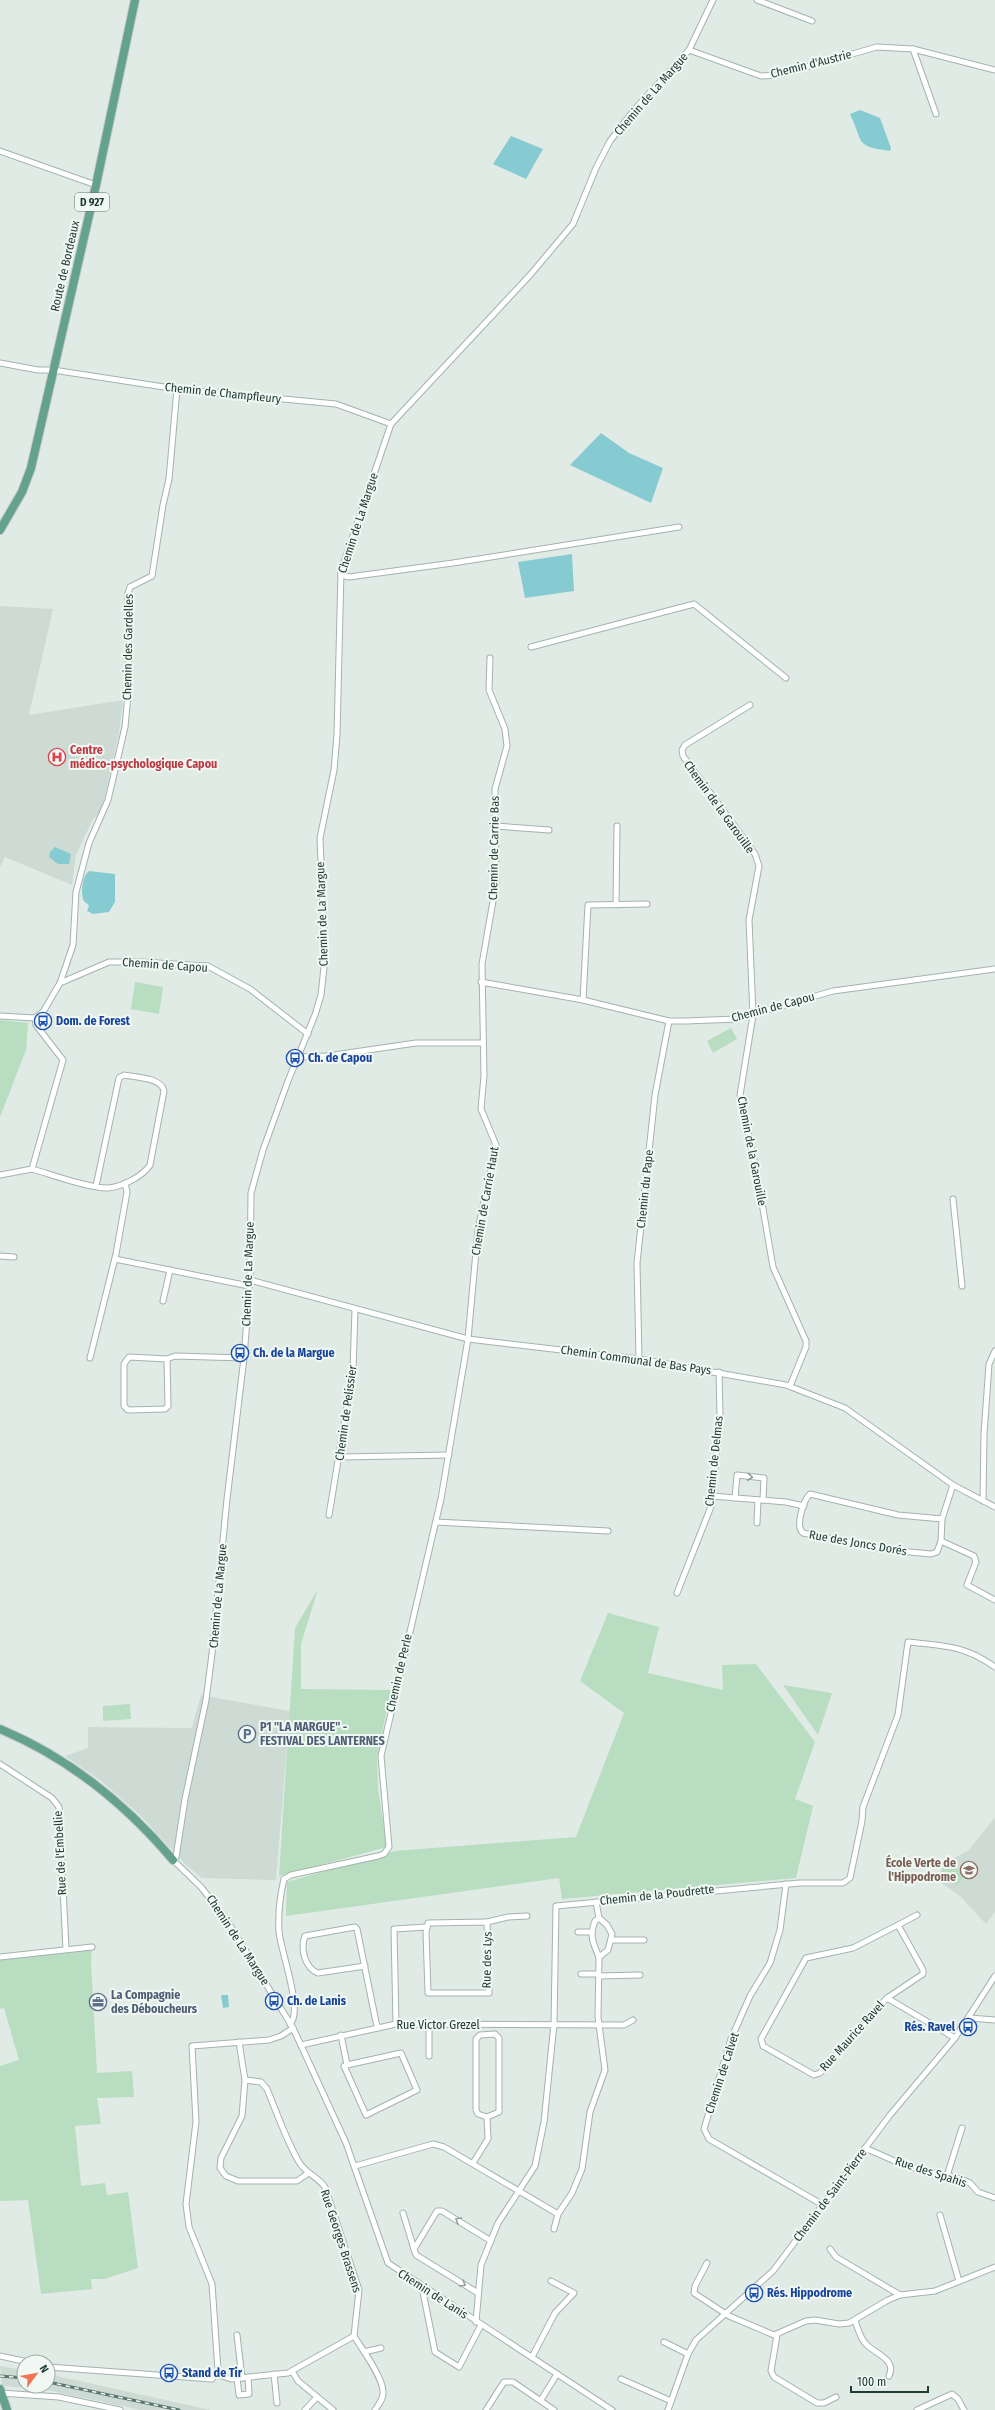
<svg xmlns="http://www.w3.org/2000/svg" width="995" height="2410" viewBox="0 0 995 2410" font-family="'Fira Sans Condensed',sans-serif">
	<style>
		.built { fill: #cedbd5 }
		.green { fill: #b8ddc0 }
		.water { fill: #87cbd2 }
		.lines { fill: none; stroke-linecap: round; stroke-linejoin: round }
		.street-casing { stroke: #a3b3ad; stroke-width: 7 }
		.primary-casing { stroke: #c1c8c6; stroke-width: 10 }
		.street { stroke: #fff; stroke-width: 5 }
		.primary { stroke: #64a28e; stroke-width: 8 }
		.rail-casing { stroke: #5b786e; stroke-width: 3 }
		.rail { stroke: #f1f8f4; stroke-width: 1.5; stroke-dasharray: 4.5; stroke-linecap: butt }
		.oneway { stroke: #909e99 }
		.labels { text-anchor: middle; dominant-baseline: central; stroke-width: 4; stroke-linejoin: round; paint-order: stroke }
		.shield { fill: #f1f8f4; stroke: #5f746d; stroke-width: 1 }
		.shield-label { font-size: 11px; font-weight: bold; fill: #203c33 }
		.street-label { font-size: 12px; fill: #203c33; stroke: #f1f8f4 }
		.health-label { font-size: 12px; font-weight: bold; fill: #be3a42; stroke: #f1f8f4; text-anchor: start }
		.transit-label { font-size: 12px; font-weight: bold; fill: #164399; stroke: #f1f8f4; text-anchor: start }
		.service-label { font-size: 12px; font-weight: bold; fill: #4e5e75; stroke: #f1f8f4; text-anchor: start }
		.education-label { font-size: 12px; font-weight: bold; fill: #785e54; stroke: #f1f8f4; text-anchor: end }
	</style>
	<rect width="100%" height="100%" fill="#e0ebe6"/>
	<g class="built">
		<polygon points="0,606 53,609 29,715 123,700 119,733 102,809 92,821 76,855 72,885 5,857 0,867"/>
		<polygon points="201,1695 290,1711 276,1880 202,1878 187,1866 140,1815 100,1780 65,1756 88,1748 88,1727 192,1728"/>
		<polygon points="995,1817 995,1912 986,1924 960,1896 937,1880 945,1863 969,1850"/>
		<polygon points="0,2366 24,2370 24,2386 48,2386 48,2374 211,2410 141,2410 42,2389 2,2386"/>
	</g>
	<g class="green">
		<polygon points="135,982 163,987 159,1014 131,1009"/>
		<polygon points="0,1020 28,1023 26,1050 0,1117"/>
		<polygon points="731,1028 737,1039 713,1053 707,1041"/>
		<polygon points="318,1589 301,1644 301,1689 391,1690 377,1757 378,1789 387,1847 279,1876 295,1628"/>
		<polygon points="608,1613 659,1627 648,1673 723,1690 722,1665 756,1664 815,1742 795,1799 813,1806 796,1878 562,1899 559,1878 286,1916 287,1882 395,1851 576,1837 624,1713 580,1681"/>
		<polygon points="783,1685 832,1693 818,1735"/>
		<polygon points="130,1704 131,1719 103,1721 103,1706"/>
		<polygon points="945,1863 965,1873 958,1886 939,1876"/>
		<polygon points="92,1947 91,1962 97,2073 132,2071 134,2097 97,2098 101,2124 75,2126 81,2186 105,2183 107,2195 128,2192 138,2268 104,2279 91,2279 92,2289 41,2294 28,2200 0,2201 0,2066 19,2060 4,2008 0,2009 0,1957"/>
	</g>
	<g class="water">
		<path d="M860,110L880,118L891,148L890,151C854,146 864,143 850,114Z"/>
		<polygon points="511,136 543,149 526,179 493,164"/>
		<polygon points="601,433 629,453 663,468 651,503 570,465"/>
		<polygon points="572,554 574,591 525,598 518,562"/>
		<polygon points="55,847 71,854 69,864 58,864 49,857 50,852"/>
		<path d="M89,871L115,874V902L109,912L93,914L87,911L89,906C87,902 84,903 83,899C81,891 82,876 89,871Z"/>
		<polygon points="221,1995 228,1995 229,2007 223,2008"/>
	</g>
	<g class="lines">
		<defs>
			<g id="street">
				<polyline points="757,0 812,21"/>
				<polyline points="913,49 995,70"/>
				<polyline points="689,50 761,76 778,75 877,47 913,49 936,114"/>
				<polyline points="0,151 96,185"/>
				<polyline points="0,363 38,370 53,370 177,389 336,404 391,424"/>
				<polyline points="341,575 349,577 453,563 679,527"/>
				<polyline points="531,647 694,604 786,678"/>
				<polyline points="750,705 685,745 682,750 683,756 755,854 759,866 749,920 753,1015 740,1095 757,1174 773,1267 806,1341 806,1347 790,1386"/>
				<polyline points="495,826 549,830"/>
				<polyline points="616,905 617,826"/>
				<polyline points="481,982 583,1000 669,1021 686,1021 737,1019 833,991 995,969"/>
				<polyline points="60,983 73,945 76,892 89,843 108,800 125,727 129,684 128,593 130,587 152,576 163,505 169,479 177,389"/>
				<polyline points="583,1000 588,905 647,904"/>
				<polyline points="0,1016 35,1018 43,1012 60,983 109,962 141,962 208,966 250,989 308,1034"/>
				<polyline points="298,1057 327,1056 416,1043 483,1043"/>
				<path d="M32,1169C50,1174 91,1189 108,1188C122,1187 143,1176 150,1165L164,1091C162,1078 136,1077 124,1075L119,1078L96,1186"/>
				<polyline points="0,1175 32,1169 63,1060 36,1025 35,1018"/>
				<polyline points="953,1199 962,1286"/>
				<polyline points="0,1256 14,1257"/>
				<polyline points="115,1259 249,1286"/>
				<polyline points="250,1280 468,1339 639,1359 786,1385 845,1408 953,1485 995,1507"/>
				<polyline points="163,1301 170,1270"/>
				<polyline points="90,1358 116,1254 127,1192 125,1183"/>
				<polyline points="167,1359 168,1406 165,1409 128,1410 124,1406 124,1364 129,1357 167,1359 175,1356 244,1358"/>
				<polyline points="639,1359 637,1263 655,1095 669,1021"/>
				<polyline points="340,1457 449,1455"/>
				<polyline points="712,1496 786,1502 804,1506"/>
				<polyline points="735,1498 737,1475 764,1478 763,1500"/>
				<polyline points="983,1501 984,1434 989,1364 995,1351"/>
				<polyline points="329,1515 353,1370 355,1310"/>
				<path d="M942,1519L898,1515L810,1494C803,1501 795,1526 803,1533L888,1550L931,1554L937,1552L941,1541L942,1519L953,1485"/>
				<polyline points="436,1522 608,1531"/>
				<polyline points="757,1523 758,1500"/>
				<polyline points="941,1541 974,1556 976,1562 967,1585 995,1600"/>
				<polyline points="677,1593 712,1504 720,1415 719,1372"/>
				<polyline points="0,1764 52,1798 59,1807 66,1949"/>
				<polyline points="786,1884 780,1930 770,1963 750,1996 731,2039 704,2129 709,2139 823,2205"/>
				<polygon points="487,1922 489,1993 428,1993 426,1932 428,1923"/>
				<polyline points="487,1922 508,1917 527,1916"/>
				<polyline points="898,1925 917,1915"/>
				<polyline points="578,1932 591,1932"/>
				<polyline points="611,1940 644,1940"/>
				<polyline points="0,1957 92,1947"/>
				<path d="M599,1957C593,1943 589,1936 595,1921L599,1918"/>
				<path d="M365,1966L318,1973C305,1968 300,1949 305,1936L355,1927L357,1929L376,2022L378,2028"/>
				<polyline points="581,1974 599,1974"/>
				<polyline points="599,1976 640,1975"/>
				<polyline points="887,1998 820,2073 814,2075 763,2046 761,2039 806,1958 853,1948 898,1925 923,1970 923,1974 887,1998 955,2038"/>
				<polyline points="970,2018 995,2020"/>
				<path d="M290,2024C304,2011 280,1950 279,1931C278,1915 280,1896 284,1879L291,1875L378,1856L384,1854L389,1847L381,1756L441,1499L468,1339L478,1230L496,1145L481,1109L484,1076L482,964L496,884L495,789L507,746L505,729L489,690L490,658"/>
				<polyline points="396,2024 394,1929 427,1927"/>
				<polygon points="495,2034 499,2038 499,2112 487,2117 478,2114 476,2110 476,2039 480,2035"/>
				<polyline points="341,2035 347,2065 344,2066 366,2115 417,2090 401,2053 347,2065"/>
				<polyline points="239,2042 245,2080 242,2116 221,2158 220,2168 226,2176 238,2181 297,2181 307,2174"/>
				<polyline points="301,2045 396,2024 624,2025 633,2020"/>
				<polyline points="429,2056 429,2024"/>
				<polyline points="865,2148 906,2166 961,2179 970,2183 978,2192 995,2198"/>
				<polyline points="473,2163 488,2139 487,2117"/>
				<polyline points="355,2166 433,2144 444,2147 558,2214"/>
				<polyline points="947,2176 962,2128"/>
				<polyline points="403,2213 414,2249"/>
				<polyline points="940,2215 959,2281"/>
				<polyline points="554,2229 558,2214 572,2193 582,2169 590,2112 605,2070 598,2017 599,1957 608,1950 612,1934 607,1925 599,1918 596,1902"/>
				<polyline points="830,2249 836,2257 900,2295"/>
				<polyline points="707,2263 695,2286 694,2293 729,2316 774,2335 806,2321 815,2320 839,2324 849,2323 888,2300 900,2295 935,2291 995,2267"/>
				<polyline points="422,2287 435,2352 459,2367 481,2325"/>
				<polyline points="478,2293 416,2255 414,2249 437,2211 442,2211 491,2241"/>
				<path d="M855,2321C858,2328 860,2338 866,2344C875,2354 897,2359 889,2376"/>
				<path d="M476,2322L481,2265L498,2223L535,2166L544,2122L554,2024L556,1906L800,1883H843L850,1878L862,1821L863,1807L898,1715L908,1642C945,1646 964,1645 995,1667"/>
				<polyline points="237,2335 242,2378"/>
				<polyline points="777,2335 771,2371 774,2377 817,2403 824,2403 836,2397"/>
				<path d="M354,2336C362,2349 382,2376 383,2391C384,2398 379,2404 375,2410"/>
				<polyline points="664,2342 688,2354"/>
				<polyline points="364,2352 381,2348"/>
				<polyline points="0,2356 28,2362"/>
				<polyline points="532,2357 555,2313 574,2293 551,2281"/>
				<polyline points="48,2367 212,2379 218,2370 212,2284 189,2227 186,2204 196,2122 192,2046 269,2040 281,2036 293,2028"/>
				<polyline points="292,2371 298,2381 333,2410"/>
				<path d="M216,2374L231,2379L288,2373L354,2336L359,2290L325,2187C317,2176 306,2174 299,2162C286,2140 277,2113 267,2089L261,2082L245,2080"/>
				<polyline points="274,2374 277,2403"/>
				<polyline points="237,2378 239,2395 249,2394 248,2377"/>
				<polyline points="621,2379 671,2401"/>
				<polyline points="0,2393 59,2397 120,2410"/>
				<polyline points="541,2400 557,2374"/>
				<polyline points="305,2410 317,2397"/>
				<polyline points="486,2410 504,2382 513,2382 554,2410"/>
				<polyline points="612,2410 388,2263 346,2143 293,2028 226,1919 201,1887 173,1860 176,1857 185,1799 206,1700 212,1654 227,1499 244,1358 250,1280 251,1193 263,1150 288,1081 315,1015 321,995 325,958 320,838 334,770 337,735 341,571 391,424 531,274 573,224 596,168 610,141 634,110 689,50 713,0"/>
				<polyline points="668,2410 688,2354 696,2340 773,2271 890,2115 955,2038 995,1976"/>
				<polyline points="917,2410 952,2394 958,2399 964,2410"/>
			</g>
			<g id="primary">
				<polyline points="0,530 22,492 31,468 96,185 135,0"/>
				<path d="M0,1729C69,1758 125,1803 173,1860"/>
				<polyline points="0,2389 7,2410"/>
			</g>
		</defs>
		<use href="#street" class="street-casing"/>
		<use href="#primary" class="primary-casing"/>
		<use href="#street" class="street"/>
		<use href="#primary" class="primary"/>
		<defs>
			<g id="rail">
				<polyline points="0,2376 24,2378"/>
				<polyline points="48,2382 179,2410"/>
			</g>
		</defs>
		<use href="#rail" class="rail-casing"/>
		<use href="#rail" class="rail"/>
	</g>
	<defs><path id="oneway-chevron" d="M-2-3.5L2.5 0L-2 3.5" fill="none" stroke-width="1.6" stroke-linecap="round" stroke-linejoin="round"/></defs>
	<g class="oneway">
		<use href="#oneway-chevron" transform="translate(750 1477) rotate(6)"/>
		<use href="#oneway-chevron" transform="translate(458 2220) rotate(-149)"/>
		<use href="#oneway-chevron" transform="translate(463 2284) rotate(30)"/>
	</g>
	<defs>
		<symbol id="hospital-ring" viewBox="-11 -11 22 22"><circle r="9.5" fill="#f1f8f4" stroke="#e0444e" stroke-width="1.5"/><path d="M-5-5h3v3.5h4V-5h3V5h-3V1.5h-4V5h-3Z" fill="#e0444e"/></symbol>
		<symbol id="bus-ring" viewBox="-11 -11 22 22"><circle r="9.5" fill="#f1f8f4" stroke="#1a4fb4" stroke-width="1.5"/><path d="M-5-6H5V4H4V6H2V4H-2V6H-4V4H-5ZM-3.5-4V0h7V-4ZM-3.5 1.2v1.5H-2V1.2ZM2 1.2v1.5H3.5V1.2Z" fill="#1a4fb4"/></symbol>
		<symbol id="parking-ring" viewBox="-11 -11 22 22"><circle r="9.5" fill="#f1f8f4" stroke="#5c6f8a" stroke-width="1.5"/><path d="M-3.5-5.5H1a3.5 3.5 0 0 1 0 7H-1V5.5H-3.5ZM-1-3.4V-.6H.8a1.4 1.4 0 0 0 0-2.8Z" fill="#5c6f8a"/></symbol>
		<symbol id="school-ring" viewBox="-11 -11 22 22"><circle r="9.5" fill="#f1f8f4" stroke="#8d6e63" stroke-width="1.5"/><path d="M0-5L7-2L0 1L-7-2ZM-4 1L0 2.5L4 1V4Q0 6-4 4Z" fill="#8d6e63"/></symbol>
		<symbol id="office-ring" viewBox="-11 -11 22 22"><circle r="9.5" fill="#f1f8f4" stroke="#5c6f8a" stroke-width="1.5"/><path d="M-6-3h4V-5.5h4V-3h4V5H-6ZM-1-4.5V-3h2v-1.5ZM-6 0V1H6V0Z" fill="#5c6f8a"/></symbol>
	</defs>
	<g fill-rule="evenodd">
		<use href="#hospital-ring" x="47" y="747" width="20" height="20"/>
		<use href="#bus-ring" x="33" y="1011" width="20" height="20"/>
		<use href="#bus-ring" x="285" y="1048" width="20" height="20"/>
		<use href="#bus-ring" x="230" y="1343" width="20" height="20"/>
		<use href="#parking-ring" x="237" y="1724" width="20" height="20"/>
		<use href="#school-ring" x="959" y="1860" width="20" height="20"/>
		<use href="#bus-ring" x="264" y="1991" width="20" height="20"/>
		<use href="#office-ring" x="88" y="1992" width="20" height="20"/>
		<use href="#bus-ring" x="958" y="2017" width="20" height="20"/>
		<use href="#bus-ring" x="744" y="2283" width="20" height="20"/>
		<use href="#bus-ring" x="159" y="2363" width="20" height="20"/>
	</g>
	<g class="labels">
		<rect class="shield" x="75" y="193" width="34" height="18" rx="3"/>
		<g class="shield-label">
			<text x="92" y="202">D 927</text>
		</g>
		<g class="street-label">
			<text transform="translate(811 64) rotate(-14)">Chemin d'Austrie</text>
			<text transform="translate(651 94) rotate(-49)">Chemin de La Margue</text>
			<text transform="translate(65 266) rotate(-77)">Route de Bordeaux</text>
			<text transform="translate(223 393) rotate(6)">Chemin de Champfleury</text>
			<text transform="translate(358 523) rotate(-72)">Chemin de La Margue</text>
			<text transform="translate(128 647) rotate(-89)">Chemin des Gardelles</text>
			<text transform="translate(719 807) rotate(54)">Chemin de la Garouille</text>
			<text transform="translate(494 848) rotate(-89)">Chemin de Carrie Bas</text>
			<text transform="translate(322 914) rotate(-92)">Chemin de La Margue</text>
			<text transform="translate(165 965) rotate(4)">Chemin de Capou</text>
			<text transform="translate(773 1007) rotate(-15)">Chemin de Capou</text>
			<text transform="translate(752 1151) rotate(79)">Chemin de la Garouille</text>
			<text transform="translate(645 1189) rotate(-84)">Chemin du Pape</text>
			<text transform="translate(485 1201) rotate(-80)">Chemin de Carrie Haut</text>
			<text transform="translate(248 1274) rotate(-88)">Chemin de La Margue</text>
			<text transform="translate(636 1360) rotate(8)">Chemin Communal de Bas Pays</text>
			<text transform="translate(346 1413) rotate(-82)">Chemin de Pelissier</text>
			<text transform="translate(714 1461) rotate(-84)">Chemin de Delmas</text>
			<text transform="translate(858 1543) rotate(10)">Rue des Joncs Dorés</text>
			<text transform="translate(218 1596) rotate(-85)">Chemin de La Margue</text>
			<text transform="translate(399 1673) rotate(-77)">Chemin de Perle</text>
			<text transform="translate(60 1853) rotate(-93)">Rue de l'Embellie</text>
			<text transform="translate(657 1895) rotate(-6)">Chemin de la Poudrette</text>
			<text transform="translate(238 1940) rotate(57)">Chemin de La Margue</text>
			<text transform="translate(487 1960) rotate(-89)">Rue des Lys</text>
			<text x="438" y="2025">Rue Victor Grezel</text>
			<text transform="translate(852 2036) rotate(-48)">Rue Maurice Ravel</text>
			<text transform="translate(722 2073) rotate(-72)">Chemin de Calvet</text>
			<text transform="translate(931 2172) rotate(18)">Rue des Spahis</text>
			<text transform="translate(830 2195) rotate(-53)">Chemin de Saint-Pierre</text>
			<text transform="translate(341 2241) rotate(72)">Rue Georges Brassens</text>
			<text transform="translate(433 2294) rotate(33)">Chemin de Lanis</text>
		</g>
		<g class="health-label">
			<text x="70" y="750">Centre<tspan x="70" dy="14">médico-psychologique Capou</tspan></text>
		</g>
		<g class="transit-label">
			<text x="56" y="1021">Dom. de Forest</text>
			<text x="308" y="1058">Ch. de Capou</text>
			<text x="253" y="1353">Ch. de la Margue</text>
			<text x="287" y="2001">Ch. de Lanis</text>
			<text x="955" y="2027" text-anchor="end">Rés. Ravel</text>
			<text x="767" y="2293">Rés. Hippodrome</text>
			<text x="182" y="2373">Stand de Tir</text>
		</g>
		<g class="service-label">
			<text x="260" y="1727">P1 "LA MARGUE" -<tspan x="260" dy="14">FESTIVAL DES LANTERNES</tspan></text>
			<text x="111" y="1995">La Compagnie<tspan x="111" dy="14">des Déboucheurs</tspan></text>
		</g>
		<g class="education-label">
			<text x="956" y="1863">École Verte de<tspan x="956" dy="14">l'Hippodrome</tspan></text>
		</g>
	</g>
	<g transform="translate(36 2374) rotate(58)"><circle r="19" fill="#f1f8f4" stroke="#9dada7"/>
	<path d="M0-3L7 15L0 10L-7 15Z" fill="#f47355"/>
	<text y="-6" font-size="11" font-weight="bold" text-anchor="middle" fill="#203c33">N</text>
	</g>
	<path d="M851 2386v6h77v-6" fill="none" stroke="#203c33" stroke-width="2"/>
	<text x="857" y="2386" font-size="12" fill="#203c33" stroke="#f1f8f4" stroke-width="3" paint-order="stroke">100 m</text>
</svg>
